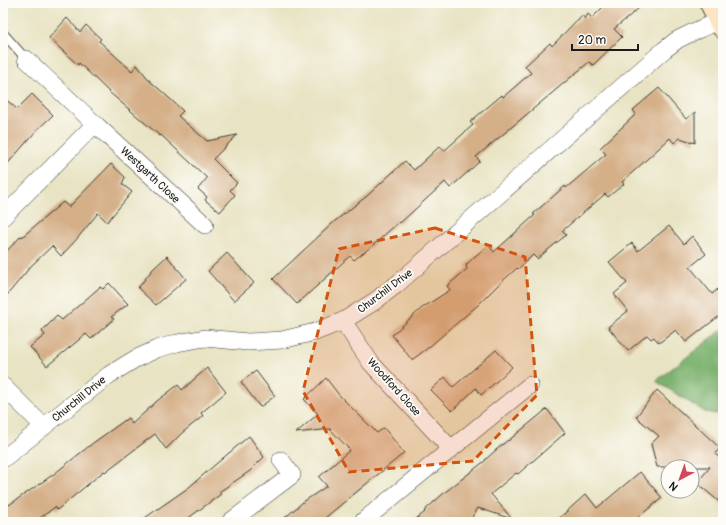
<svg xmlns="http://www.w3.org/2000/svg" width="726" height="525" viewBox="0 0 726 525" font-family="Pangolin,sans-serif">
	<style>
		.forest { fill: #7db26e; stroke: #4c6745 }
		.building { fill: #d4af87 }
		.lines { fill: none; stroke-linecap: round; stroke-linejoin: round }
		.lane-casing { stroke: #3b3a35; stroke-width: 10 }
		.street-casing { stroke: #3b3a35; stroke-width: 18 }
		.secondary-casing { stroke: #3b3a35; stroke-width: 24 }
		.lane { stroke: #fff; stroke-width: 8 }
		.street { stroke: #fff; stroke-width: 17 }
		.secondary { stroke: #fce5c4; stroke-width: 22 }
		.marked { fill: #d4530e; fill-opacity: 0.2; stroke: #d4530e; stroke-width: 3; stroke-dasharray: 8 5; stroke-linejoin: round }
		.labels { text-anchor: middle; dominant-baseline: central; stroke-width: 3.5; stroke-linejoin: round; paint-order: stroke }
		.street-label { font-size: 11px; fill: #1c1c1c; stroke: #fdfcf7 }
	</style>
	<rect width="100%" height="100%" fill="#fdfcf7"/>
	<filter id="ink" filterUnits="userSpaceOnUse"><feTurbulence type="fractalNoise" baseFrequency=".025" numOctaves="2"/><feDisplacementMap in="SourceGraphic" scale="8" xChannelSelector="R" yChannelSelector="G"/><feConvolveMatrix kernelMatrix="1 2 1 2 8 2 1 2 1" color-interpolation-filters="sRGB"/></filter>
	<filter id="wash" filterUnits="userSpaceOnUse"><feTurbulence type="fractalNoise" baseFrequency=".012" numOctaves="4" result="noise"/><feDisplacementMap in="SourceGraphic" scale="16" xChannelSelector="R" yChannelSelector="G"/><feGaussianBlur stdDeviation="0.9" result="paint"/><feColorMatrix in="noise" values="0 0 0 0 0 0 0 0 0 0 0 0 0 0 0 0 0 1.4 0 .05"/><feComposite in="paint" operator="in"/></filter>
	<g filter="url(#wash)">
		<rect width="100%" height="100%" fill="#e8e3c2"/>
		<polygon class="forest" points="723,329 723,415 705,412 656,381"/>
		<g id="blocks">
			<g class="building">
				<polygon points="607,3 645,3 614,29 622,37 593,65 589,62 476,157 480,161 450,188 445,182 400,223 399,222 371,247 354,260 350,256 297,304 273,279 335,221 367,196 405,161 414,170 440,146 444,151 473,125 470,122 502,95 503,97 531,73 525,66 550,43 552,46 576,21 578,21 582,15 585,19 588,14 592,18"/>
				<polygon points="67,18 80,32 86,25 101,39 99,41 132,71 137,65 150,81 168,97 183,111 178,116 207,141 237,135 213,159 237,183 230,190 235,195 220,212 205,200 207,197 198,189 207,178 161,135 160,136 109,92 79,63 78,65 49,38"/>
				<polygon points="659,88 686,119 695,112 695,143 680,138 674,143 670,138 622,182 624,184 608,197 605,194 562,231 566,235 537,259 533,255 518,269 517,268 498,285 478,305 429,347 412,360 392,335 422,308 450,290 447,286 467,269 466,265 474,257 489,245 494,252 535,215 533,214 565,186 566,188 606,154 600,148 636,114 633,110"/>
				<polygon points="32,94 53,115 37,130 3,169 3,97 17,109"/>
				<polygon points="111,164 125,177 122,184 132,192 107,222 98,213 76,240 61,256 52,246 31,266 3,300 3,255 21,236 22,237 63,202 69,207"/>
				<polygon points="669,226 684,244 692,236 706,254 690,267 712,294 723,285 723,313 686,342 676,330 659,343 654,337 651,339 647,335 628,351 608,327 628,311 614,294 627,283 609,262 632,243 638,251"/>
				<polygon points="227,253 254,283 234,301 208,271"/>
				<polygon points="167,256 186,279 156,305 138,288 152,270"/>
				<polygon points="109,283 128,304 111,317 114,319 91,339 86,334 47,366 30,347 45,335 42,331 57,316 62,320 100,287 103,289"/>
				<polygon points="496,350 512,367 497,381 481,395 476,388 452,411 431,390 445,377 453,387"/>
				<polygon points="207,368 226,392 201,413 203,416 182,433 166,449 155,434 105,472 104,471 57,510 55,507 35,522 3,522 3,509 54,474 93,443 128,418 132,424 157,401 178,385 182,390"/>
				<polygon points="256,371 275,396 260,407 241,382"/>
				<polygon points="326,378 339,395 377,433 384,428 404,453 320,522 280,522 303,502 327,486 319,477 350,450 330,429 296,433 318,414 304,399"/>
				<polygon points="657,390 720,448 715,454 719,457 723,451 723,505 697,483 710,467 657,467 651,444 659,436 636,417"/>
				<polygon points="547,409 565,433 518,474 516,473 491,494 512,519 478,508 469,522 412,522 425,512 424,511 444,493 486,460 485,460 497,449 508,440 508,441"/>
				<polygon points="249,436 264,457 250,471 219,492 221,494 183,522 139,522 188,488 216,464"/>
				<polygon points="640,472 662,498 632,522 555,522 586,494 597,508"/>
			</g>
		</g>
	</g>
	<g filter="url(#ink)">
		<use href="#blocks" fill-opacity="0" stroke="#3b3a35" stroke-width="1"/>
		<g class="lines">
			<defs>
				<polyline id="lane" points="3,33 26,59"/>
				<g id="street">
					<polyline points="26,59 95,124"/>
					<polyline points="3,217 95,124 205,225"/>
					<polyline points="343,321 371,363 451,449"/>
					<polyline points="3,386 44,427"/>
					<polyline points="3,459 109,375 135,359 157,349 177,343 205,338 248,342 282,340 315,332 343,321 375,301 396,285 664,50 677,40 693,32 723,19"/>
					<polyline points="230,522 292,475 281,460"/>
					<polyline points="362,522 451,449 530,385"/>
				</g>
				<polyline id="secondary" points="711,3 723,27"/>
			</defs>
			<use href="#lane" class="lane-casing"/>
			<use href="#street" class="street-casing"/>
			<use href="#secondary" class="secondary-casing"/>
			<use href="#lane" class="lane"/>
			<use href="#street" class="street"/>
			<use href="#secondary" class="secondary"/>
		</g>
	</g>
	<path class="marked" d="M435,228L525,257L537,395L473,461L349,472L303,391L339,249Z"/>
	<g class="labels">
		<g class="street-label">
			<text transform="translate(150 175) rotate(43)">Westgarth Close</text>
			<text transform="translate(385 291) rotate(-37)">Churchill Drive</text>
			<text transform="translate(394 387) rotate(48)">Woodford Close</text>
			<text transform="translate(79 399) rotate(-39)">Churchill Drive</text>
		</g>
	</g>
	<rect width="726" height="525" fill="none" stroke="#fdfcf7" stroke-width="16"/>
	<g transform="translate(680 479) rotate(221)"><circle r="19" fill="#fdfcf7" stroke="#a3a29f"/>
	<path d="M0-3L7 15L0 10L-7 15Z" fill="#d1495b"/>
	<text y="-6" font-size="11" font-weight="bold" text-anchor="middle" fill="#1c1c1c">N</text>
	</g>
	<path d="M572 44v6h66v-6" fill="none" stroke="#1c1c1c" stroke-width="2"/>
	<text x="578" y="44" font-size="12" fill="#1c1c1c" stroke="#fdfcf7" stroke-width="3" paint-order="stroke">20 m</text>
</svg>
